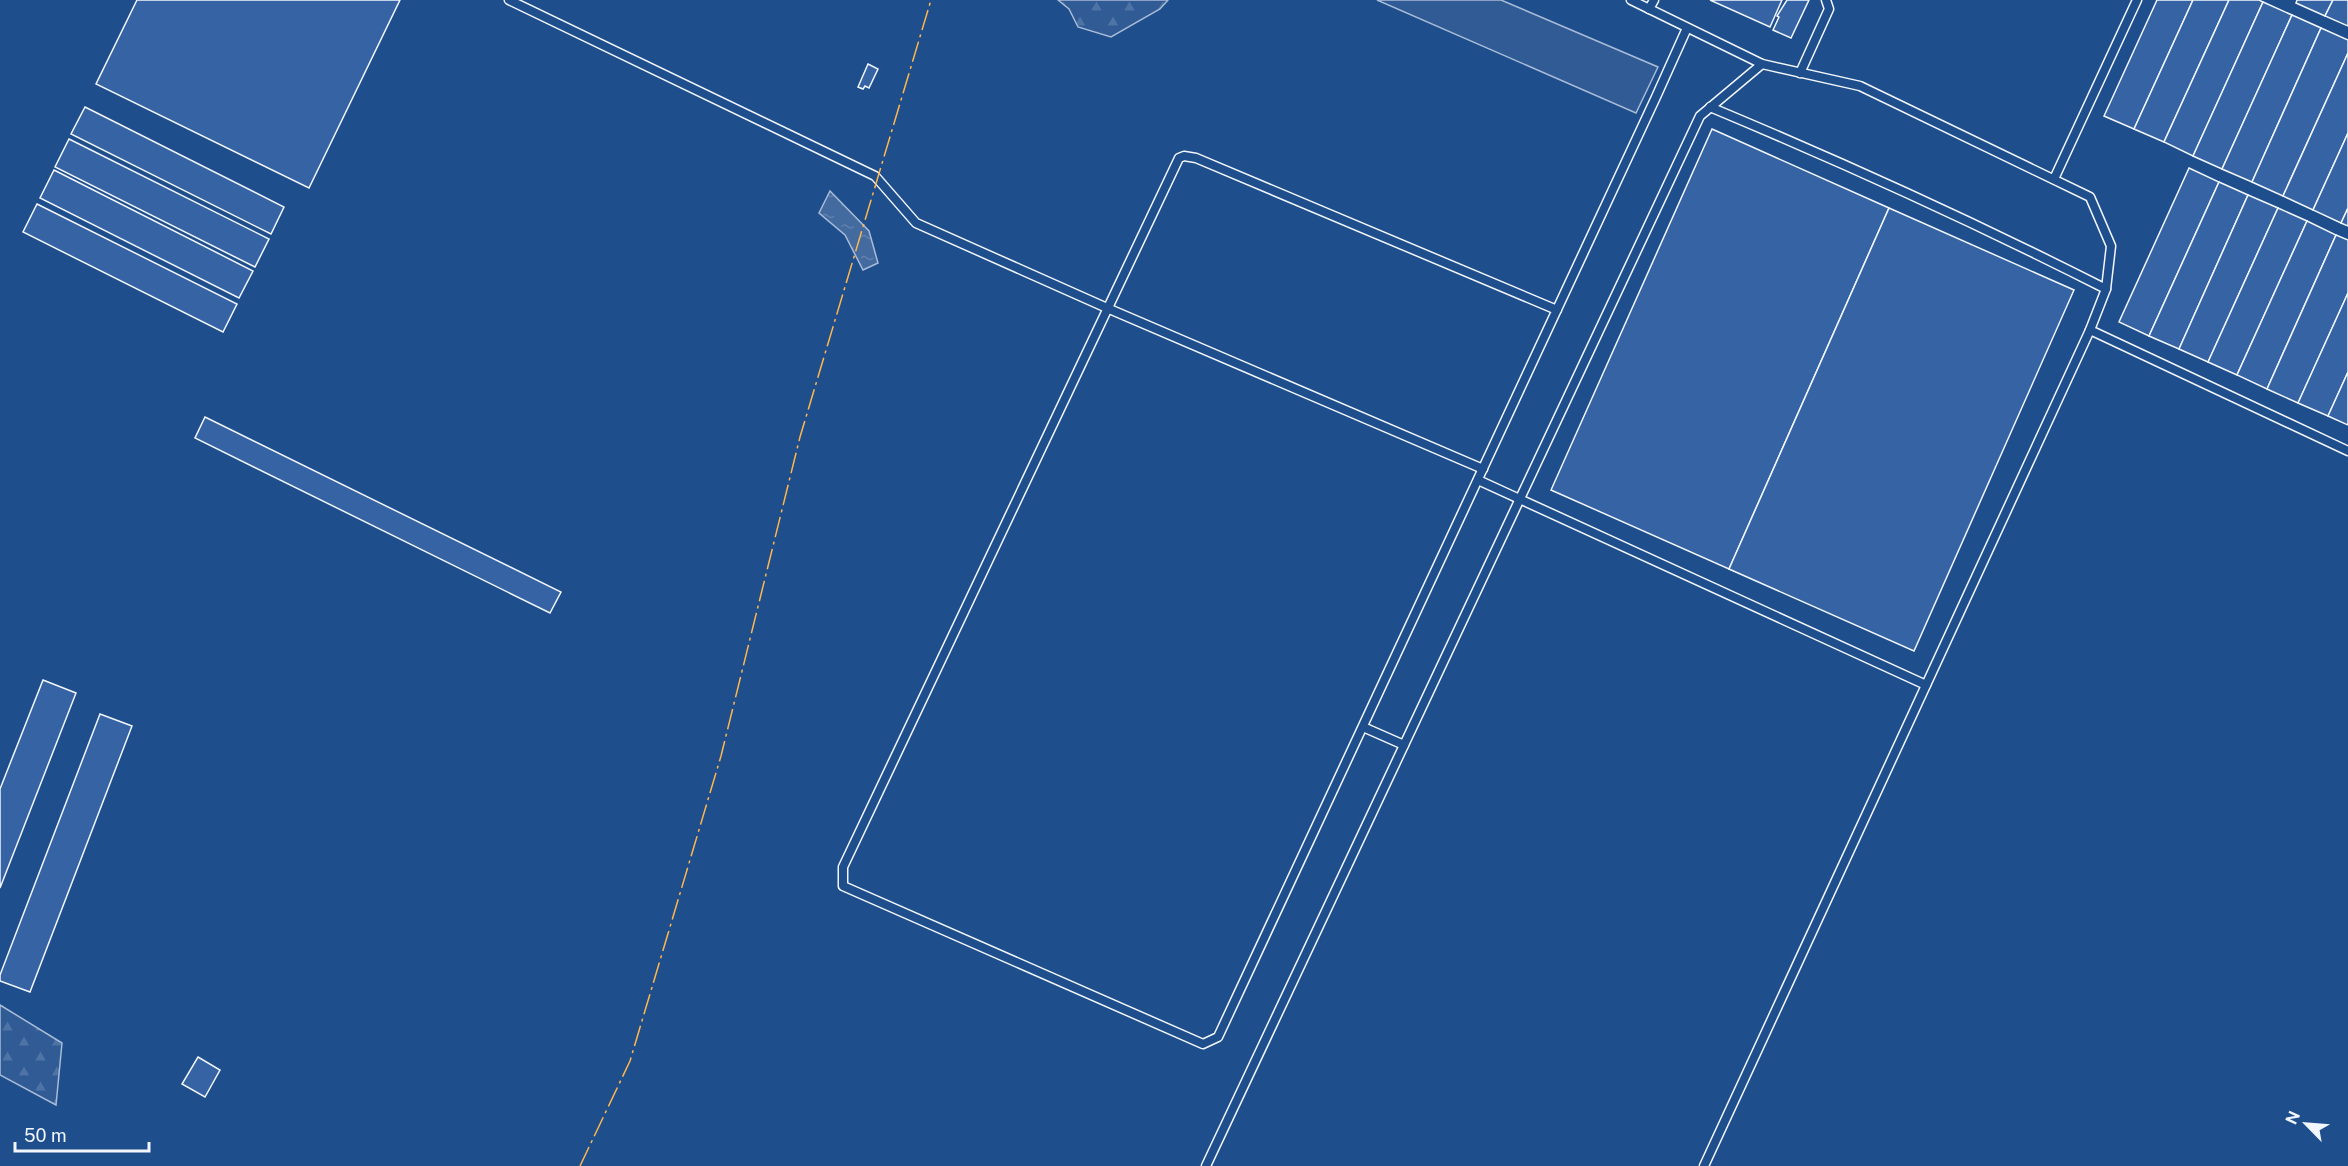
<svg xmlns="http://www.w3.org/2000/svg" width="2348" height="1166" viewBox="0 0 2348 1166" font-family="'Public Sans',sans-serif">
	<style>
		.forest { fill: url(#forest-firs); stroke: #a8bbd7; stroke-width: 1.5 }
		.built { fill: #305b95; stroke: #a8bbd7; stroke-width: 1.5 }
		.water { fill: url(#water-ripples); stroke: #a8bbd7; stroke-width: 1.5 }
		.building { fill: #3563a3; stroke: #f2f6ff; stroke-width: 1.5 }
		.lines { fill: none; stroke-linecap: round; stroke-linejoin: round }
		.lane-casing { stroke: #f2f6ff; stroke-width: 11 }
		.lane { stroke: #1f4e8c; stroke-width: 8 }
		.power { stroke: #ffb74d; stroke-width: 1.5; stroke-dasharray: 21 4.5 3 4.5; stroke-linecap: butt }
	</style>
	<defs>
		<pattern id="forest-firs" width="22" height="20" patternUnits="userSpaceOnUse" patternTransform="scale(1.5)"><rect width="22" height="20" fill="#305b95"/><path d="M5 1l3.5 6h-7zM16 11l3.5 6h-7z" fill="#4e73a5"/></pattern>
		<pattern id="water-ripples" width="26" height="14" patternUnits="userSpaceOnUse" patternTransform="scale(1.5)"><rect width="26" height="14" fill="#446ba0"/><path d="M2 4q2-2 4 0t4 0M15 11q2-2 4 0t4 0" fill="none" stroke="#5f81ae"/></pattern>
	</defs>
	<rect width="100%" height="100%" fill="#1f4e8c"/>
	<g class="forest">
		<polygon points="1058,0 1168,0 1160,9 1111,37 1078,27 1069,9"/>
		<polygon points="0,1005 62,1043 56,1105 0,1075"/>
	</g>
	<polygon class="built" points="1377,0 1501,0 1658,67 1636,113"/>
	<polygon class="water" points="830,191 869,231 878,263 863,270 845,235 819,213"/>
	<g class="building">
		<polygon points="137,0 400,0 309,188 96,84"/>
		<polygon points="1710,0 1782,0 1770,27"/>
		<polygon points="1787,0 1809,0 1791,38 1773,30 1779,17 1777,16"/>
		<polygon points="2157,0 2193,0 2134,129 2104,116"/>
		<polygon points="2193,0 2229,0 2164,142 2134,129"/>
		<polygon points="2229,0 2259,0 2263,2 2193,156 2164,142"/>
		<polygon points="2297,0 2333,0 2325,16 2296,3"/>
		<polygon points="2333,0 2348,0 2348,26 2325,16"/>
		<polygon points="2263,2 2292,15 2222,169 2193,156"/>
		<polygon points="2292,15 2321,28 2252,182 2222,169"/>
		<polygon points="2321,28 2348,40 2348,53 2283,196 2252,182"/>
		<polygon points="2348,53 2348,133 2313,210 2283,196"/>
		<polygon points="868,64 878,69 869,88 865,86 863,89 858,87"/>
		<polygon points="85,107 284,207 271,234 71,134"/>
		<polygon points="1712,129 1889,208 1729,569 1551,490"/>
		<polygon points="2348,133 2348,208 2341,223 2313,210"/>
		<polygon points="69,139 269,239 255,267 55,167"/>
		<polygon points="2189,168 2219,182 2149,336 2119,322"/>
		<polygon points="54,170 253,271 239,298 40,198"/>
		<polygon points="2219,182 2248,195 2179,349 2149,336"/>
		<polygon points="2248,195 2278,208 2208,362 2179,349"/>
		<polygon points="37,204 237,304 223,332 23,232"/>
		<polygon points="1889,208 2074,290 1914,651 1729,569"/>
		<polygon points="2278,208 2307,221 2237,375 2208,362"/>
		<polygon points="2348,208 2348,226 2341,223"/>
		<polygon points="2307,221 2336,235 2267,389 2237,375"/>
		<polygon points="2336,235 2348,240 2348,293 2298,403 2267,389"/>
		<polygon points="2348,293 2348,372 2328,416 2298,403"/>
		<polygon points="2348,372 2348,425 2328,416"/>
		<polygon points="205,417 561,592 550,613 195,438"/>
		<polygon points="43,680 76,693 0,888 0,789"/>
		<polygon points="100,714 132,726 30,992 0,981 0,975"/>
		<polygon points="198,1057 220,1070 205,1097 182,1084"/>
	</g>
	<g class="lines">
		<defs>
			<g id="lane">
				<polyline points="509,0 875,176 916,223 1107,308 1483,469"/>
				<polyline points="1631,0 1762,64 1860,86 2090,197 2111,246 2106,289 2090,330 2348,451"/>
				<polyline points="1649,9 1654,0"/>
				<polyline points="1800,73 1829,9 1826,0"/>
				<path d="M1710,107C1844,163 1976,223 2106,289"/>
				<polyline points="2054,179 2137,0"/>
				<polyline points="1557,310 1196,158 1184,156 1179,158 843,867 843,886 1203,1044 1218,1037 1656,97 1687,28"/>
				<polyline points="1478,480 1926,685"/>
				<polyline points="1363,727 1404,745"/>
				<polyline points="1206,1166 1700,116 1762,64"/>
				<polyline points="1704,1166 2090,330"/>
			</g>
		</defs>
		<use href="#lane" class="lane-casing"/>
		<use href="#lane" class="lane"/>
		<polyline class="power" points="580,1166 630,1061 721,756 800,437 931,0"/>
	</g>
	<g transform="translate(2306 1124) rotate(295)" stroke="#1f4e8c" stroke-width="4.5" paint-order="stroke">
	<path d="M0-4.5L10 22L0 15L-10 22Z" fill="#f2f6ff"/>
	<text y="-9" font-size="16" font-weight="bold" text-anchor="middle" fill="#f2f6ff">N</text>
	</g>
	<path d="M15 1142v9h134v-9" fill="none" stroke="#f2f6ff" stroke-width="3"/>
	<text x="24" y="1142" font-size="18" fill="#f2f6ff" stroke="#1f4e8c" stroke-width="4.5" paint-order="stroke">50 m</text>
</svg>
